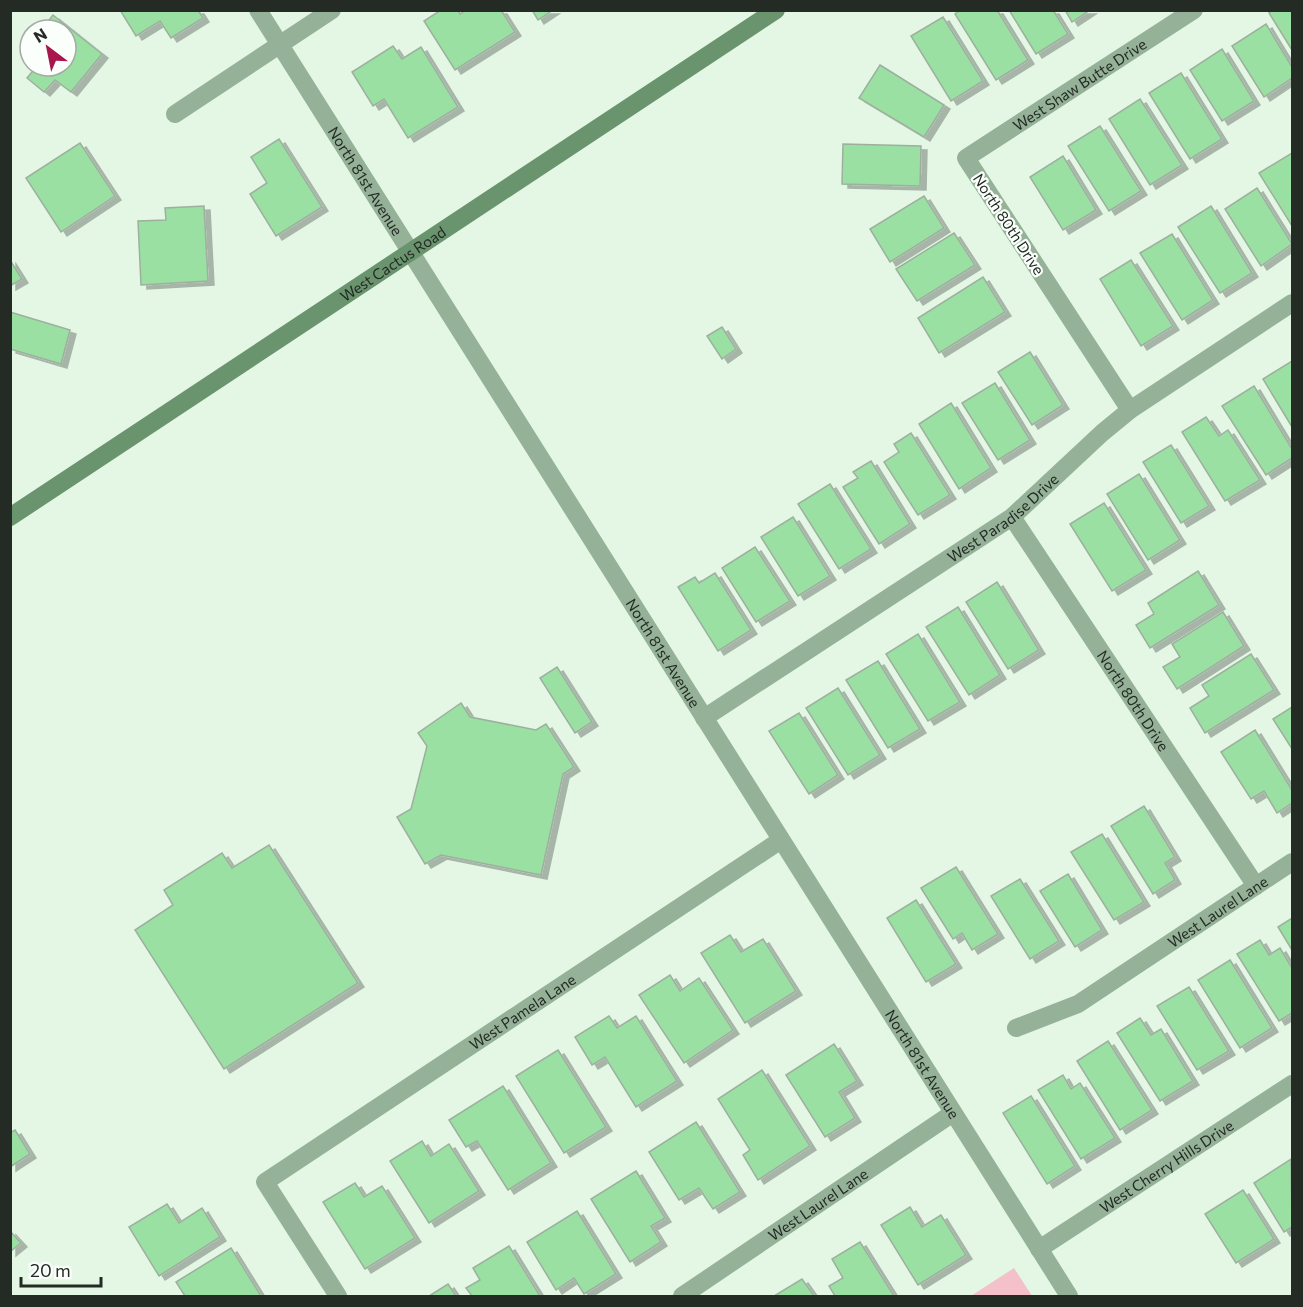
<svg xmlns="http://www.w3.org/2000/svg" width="1303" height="1307" viewBox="0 0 1303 1307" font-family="Commissioner,sans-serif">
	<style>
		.green { fill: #f4c0c9 }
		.building { fill: #9be0a3; stroke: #9db09f; stroke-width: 1.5; filter: url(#shadow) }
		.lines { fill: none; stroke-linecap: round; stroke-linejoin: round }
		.street { stroke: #95b298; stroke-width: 18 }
		.secondary { stroke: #69946d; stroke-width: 18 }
		.labels { text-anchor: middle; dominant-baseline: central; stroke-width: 4.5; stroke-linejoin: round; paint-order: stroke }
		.street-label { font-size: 15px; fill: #242b25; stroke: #fbfffb }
	</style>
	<defs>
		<filter id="shadow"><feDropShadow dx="6" dy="4" stdDeviation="0" flood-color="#0004"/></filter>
	</defs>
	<rect width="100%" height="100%" fill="#e3f7e4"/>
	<polygon class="green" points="1014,1268 1032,1296 971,1296"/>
	<g class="building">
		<polygon points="120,10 198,10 203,18 171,38 160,21 136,36"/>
		<polygon points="441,10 458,10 460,14 466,10 501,10 515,32 455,70 424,21"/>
		<polygon points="532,10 553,10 538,20"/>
		<polygon points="960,10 997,10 1028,60 996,80 955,14"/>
		<polygon points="1009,10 1053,10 1068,34 1036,54"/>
		<polygon points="1065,10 1090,10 1072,22"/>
		<polygon points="1273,10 1292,10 1292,50 1269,13"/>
		<polygon points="53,15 102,54 71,92 55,80 44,92 27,78 37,66 66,66 66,30 41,30"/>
		<polygon points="943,17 983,81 951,101 911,36"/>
		<polygon points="1266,24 1292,67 1292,78 1264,97 1232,46"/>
		<polygon points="393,46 402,59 421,47 458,107 408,138 384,99 373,106 352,72"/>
		<polygon points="1222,49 1254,101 1222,121 1190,70"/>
		<polygon points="880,65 944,105 924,137 859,98"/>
		<polygon points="1181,73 1222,139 1190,159 1149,93"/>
		<polygon points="1140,99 1182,165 1150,185 1109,119"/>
		<polygon points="1100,126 1141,191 1109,211 1068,146"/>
		<polygon points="279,139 322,207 276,236 250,194 267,183 251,157"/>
		<polygon points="80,143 115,196 61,232 26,178"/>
		<polygon points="843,144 921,146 920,186 842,184"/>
		<polygon points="1292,153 1292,226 1259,173"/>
		<polygon points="1063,156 1096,210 1063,230 1030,177"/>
		<polygon points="1257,188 1292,244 1261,266 1225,209"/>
		<polygon points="924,196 944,228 890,262 870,229"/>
		<polygon points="204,206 208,281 141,285 138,221 166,220 165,208"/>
		<polygon points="1211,206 1252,273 1220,293 1178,227"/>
		<polygon points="954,233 975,265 917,301 896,269"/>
		<polygon points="1172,234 1213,300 1182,320 1140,253"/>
		<polygon points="10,260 22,279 10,286"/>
		<polygon points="1131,260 1173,326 1141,346 1100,279"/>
		<polygon points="983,277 1005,312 939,353 918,318"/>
		<polygon points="10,312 70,330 61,364 10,349"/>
		<polygon points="722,327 736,349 722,359 707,336"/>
		<polygon points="1030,352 1063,405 1032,425 998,372"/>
		<polygon points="1292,361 1292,427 1263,379"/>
		<polygon points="995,383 1030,440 998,460 962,403"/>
		<polygon points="1254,386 1292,449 1292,458 1266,475 1222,406"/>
		<polygon points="951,403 991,468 959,489 919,424"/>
		<polygon points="1206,417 1219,436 1228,430 1260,480 1225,501 1182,432"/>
		<polygon points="911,433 950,495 918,515 884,462 899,452 894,444"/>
		<polygon points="1171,445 1209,506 1181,523 1143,462"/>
		<polygon points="871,461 910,524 879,544 843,487 858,478 853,472"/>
		<polygon points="1139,474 1180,540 1148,560 1107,494"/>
		<polygon points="830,484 871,549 839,569 798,504"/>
		<polygon points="1104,503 1146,570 1112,591 1070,524"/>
		<polygon points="793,517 830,576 798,596 761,537"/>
		<polygon points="755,547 790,601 756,622 722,568"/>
		<polygon points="1198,571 1219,605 1150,648 1136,625 1154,614 1148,603"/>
		<polygon points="715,573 751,630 718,651 678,587 695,577 699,583"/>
		<polygon points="997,582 1039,650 1008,669 966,602"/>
		<polygon points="958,607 1000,675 969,695 926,627"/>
		<polygon points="1223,612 1244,646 1177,689 1163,667 1180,657 1172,644"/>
		<polygon points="918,634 960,702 928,721 886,654"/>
		<polygon points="1251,654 1274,690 1205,733 1190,708 1209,696 1202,685"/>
		<polygon points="878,661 920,729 888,748 846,680"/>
		<polygon points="557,667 592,722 575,733 540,678"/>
		<polygon points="838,688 880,755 848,775 806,708"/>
		<polygon points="461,703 470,717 536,730 546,724 574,767 563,774 541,875 441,855 425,864 397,817 411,809 427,746 418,733"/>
		<polygon points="1292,707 1292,749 1273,719"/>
		<polygon points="799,713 838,775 809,794 769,731"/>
		<polygon points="1255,730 1292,790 1292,803 1277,813 1264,791 1251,799 1221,752"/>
		<polygon points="1144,806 1175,857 1165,863 1175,880 1153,894 1111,826"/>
		<polygon points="1102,834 1144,902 1114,920 1071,852"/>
		<polygon points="269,845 358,983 224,1069 135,930 173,905 164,890 222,853 232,868"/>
		<polygon points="956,867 998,934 972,950 962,933 953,939 921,888"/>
		<polygon points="1068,874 1102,930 1075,947 1040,891"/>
		<polygon points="1020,879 1059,941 1030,959 991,896"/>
		<polygon points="916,900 956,964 926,982 887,918"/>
		<polygon points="1292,918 1292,950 1278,927"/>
		<polygon points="730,935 741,952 763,939 796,991 745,1023 701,953"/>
		<polygon points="1260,940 1269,955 1280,948 1292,968 1292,1013 1279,1021 1237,954"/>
		<polygon points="1230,960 1272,1028 1240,1048 1198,980"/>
		<polygon points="670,975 680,991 699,978 733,1030 684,1063 639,995"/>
		<polygon points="1189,987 1229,1051 1197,1070 1157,1006"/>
		<polygon points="609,1016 617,1028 636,1016 677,1081 636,1107 605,1057 592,1065 575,1037"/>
		<polygon points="1140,1018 1151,1035 1161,1029 1193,1081 1160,1101 1117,1033"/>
		<polygon points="1108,1041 1152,1110 1120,1130 1077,1061"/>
		<polygon points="834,1044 857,1081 839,1092 855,1118 825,1137 786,1075"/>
		<polygon points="558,1050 606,1127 564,1153 516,1076"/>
		<polygon points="762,1070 810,1146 758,1180 743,1155 750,1150 718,1099"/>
		<polygon points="1063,1075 1071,1089 1080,1083 1115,1138 1081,1159 1038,1090"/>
		<polygon points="503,1086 551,1163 508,1190 477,1141 466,1147 449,1120"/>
		<polygon points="1031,1096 1075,1166 1047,1184 1003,1113"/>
		<polygon points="696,1122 740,1192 713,1209 699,1188 679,1200 649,1152"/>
		<polygon points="15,1130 30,1154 10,1167 10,1133"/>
		<polygon points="422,1141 431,1156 449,1144 479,1191 429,1223 390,1161"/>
		<polygon points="1291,1159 1292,1227 1284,1232 1254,1183"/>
		<polygon points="636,1171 665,1218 651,1226 661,1242 630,1262 591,1199"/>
		<polygon points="355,1183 364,1197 382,1186 415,1238 365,1269 323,1202"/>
		<polygon points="1243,1190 1274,1239 1236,1263 1205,1214"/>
		<polygon points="167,1204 179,1223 202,1208 220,1237 159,1276 129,1227"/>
		<polygon points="910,1207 922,1227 941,1215 966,1255 918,1285 881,1225"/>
		<polygon points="577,1211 616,1274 584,1294 574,1278 556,1290 527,1242"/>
		<polygon points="10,1231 21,1243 10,1252"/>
		<polygon points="860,1242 894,1296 835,1296 829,1286 843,1278 832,1259"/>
		<polygon points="509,1246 540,1296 472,1296 466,1288 480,1280 473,1268"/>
		<polygon points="231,1248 261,1296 185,1296 176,1282"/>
		<polygon points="802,1279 814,1296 774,1296"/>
		<polygon points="448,1284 456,1296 429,1296"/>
	</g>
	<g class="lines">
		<g class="street">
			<path id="s1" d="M258,10L1069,1296"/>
			<polyline points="175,114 332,10"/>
			<path id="s2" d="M1130,410L966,158L1194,10"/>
			<path id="s3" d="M1012,517L1256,886"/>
			<path id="s4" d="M704,718L1012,517L1102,433L1130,410L1292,303"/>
			<path id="s5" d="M1016,1028L1078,1004L1292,862"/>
			<path id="s6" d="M1039,1249L1292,1084"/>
			<path id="s7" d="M338,1296L265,1182L781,840"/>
			<path id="s8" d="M682,1296L953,1113"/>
		</g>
		<path class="secondary" id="s9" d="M10,517L776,10"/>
	</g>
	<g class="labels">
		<g class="street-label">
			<text stroke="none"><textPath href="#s2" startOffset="436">West Shaw Butte Drive</textPath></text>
			<text stroke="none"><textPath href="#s1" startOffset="202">North 81st Avenue</textPath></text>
			<text transform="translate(1009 224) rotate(57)">North 80th Drive</text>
			<text stroke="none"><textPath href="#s9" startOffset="459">West Cactus Road</textPath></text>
			<text stroke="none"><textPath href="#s4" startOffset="360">West Paradise Drive</textPath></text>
			<text stroke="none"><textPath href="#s1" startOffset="760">North 81st Avenue</textPath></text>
			<text stroke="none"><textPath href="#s3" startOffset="220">North 80th Drive</textPath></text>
			<text stroke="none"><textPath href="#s5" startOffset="234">West Laurel Lane</textPath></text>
			<text stroke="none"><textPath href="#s7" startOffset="444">West Pamela Lane</textPath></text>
			<text stroke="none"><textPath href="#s1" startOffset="1246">North 81st Avenue</textPath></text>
			<text stroke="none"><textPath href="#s6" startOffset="152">West Cherry Hills Drive</textPath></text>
			<text stroke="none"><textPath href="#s8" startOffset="164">West Laurel Lane</textPath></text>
		</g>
	</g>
	<rect width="1303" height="1307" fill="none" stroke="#242b25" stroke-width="24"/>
	<g transform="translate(48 48) rotate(328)"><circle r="28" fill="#fbfffb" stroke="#a5aaa5" stroke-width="1.5"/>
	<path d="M0-4.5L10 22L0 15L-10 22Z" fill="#a9164b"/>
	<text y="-9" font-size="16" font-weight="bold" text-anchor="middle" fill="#242b25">N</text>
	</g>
	<path d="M21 1277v9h80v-9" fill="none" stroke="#242b25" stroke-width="3"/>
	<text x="30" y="1277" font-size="18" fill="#242b25" stroke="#fbfffb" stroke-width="4.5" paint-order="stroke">20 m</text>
</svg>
